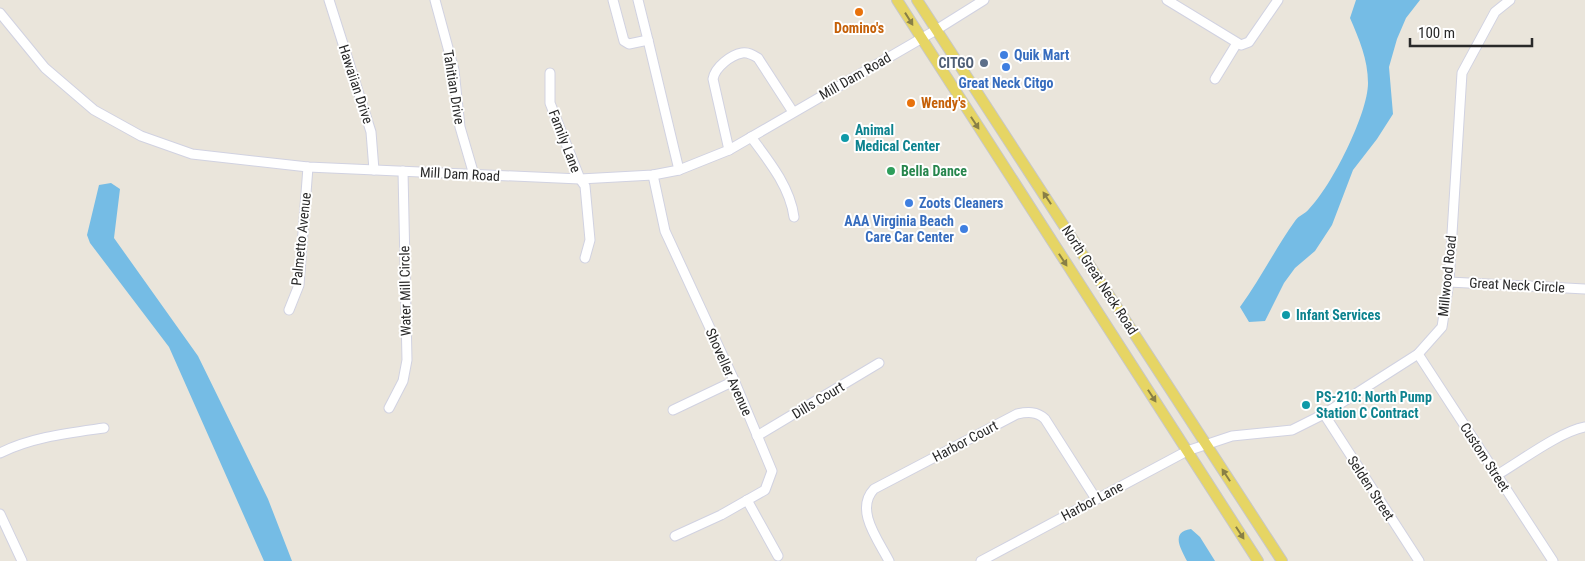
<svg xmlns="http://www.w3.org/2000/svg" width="1585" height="561" viewBox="0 0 1585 561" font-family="'Roboto Condensed',sans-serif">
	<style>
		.water { fill: #75bce5 }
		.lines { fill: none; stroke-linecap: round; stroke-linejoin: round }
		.minor-casing { stroke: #d1d2e1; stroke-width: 11 }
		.major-casing { stroke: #c7c7c7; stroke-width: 12 }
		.minor { stroke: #fff; stroke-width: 9 }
		.major { stroke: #e6d564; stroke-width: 10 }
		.oneway { fill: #887f46 }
		.food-dot { fill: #e8710a; stroke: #fff; stroke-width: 2 }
		.shop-dot { fill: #3f7fe0; stroke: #fff; stroke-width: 2 }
		.service-dot { fill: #5c6f8a; stroke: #fff; stroke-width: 2 }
		.culture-dot { fill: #0f9aa8; stroke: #fff; stroke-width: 2 }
		.leisure-dot { fill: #2e9e5b; stroke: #fff; stroke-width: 2 }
		.labels { text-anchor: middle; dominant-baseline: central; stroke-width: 4; stroke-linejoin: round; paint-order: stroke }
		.food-label { font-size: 14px; font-weight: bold; fill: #c56008; stroke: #fff }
		.shop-label { font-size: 14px; font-weight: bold; fill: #366cbe; stroke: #fff; text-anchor: start }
		.service-label { font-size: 14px; font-weight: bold; fill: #4e5e75; stroke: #fff; text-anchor: end }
		.street-label { font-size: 14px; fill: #292929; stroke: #fff }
		.culture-label { font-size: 14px; font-weight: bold; fill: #0d838f; stroke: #fff; text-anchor: start }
		.leisure-label { font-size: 14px; font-weight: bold; fill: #27864d; stroke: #fff; text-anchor: start }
	</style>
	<rect width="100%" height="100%" fill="#eae5db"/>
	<g class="water">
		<path d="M1356,0H1420L1406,18L1397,39L1389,67L1393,114L1377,139L1353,170L1332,225L1315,251L1295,268L1284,283L1265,321L1249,322L1240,307C1260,280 1275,249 1295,221C1299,215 1305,214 1309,209C1331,187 1368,114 1368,83C1368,59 1359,39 1350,18Z"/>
		<polygon points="111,183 120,189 114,238 198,356 268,499 292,561 264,561 169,347 90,243 87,235 99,185"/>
		<path d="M1191,529L1200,537L1215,561H1187C1181,549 1170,532 1191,529Z"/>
	</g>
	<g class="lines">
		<defs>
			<g id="minor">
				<polyline points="329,0 371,132 374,170"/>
				<polyline points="435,0 454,70 460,127 474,175"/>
				<polyline points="613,0 624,41 629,44 648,40 638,0"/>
				<polyline points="1167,0 1241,45 1249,42 1278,0"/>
				<polyline points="0,13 45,68 94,110 141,136 192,154 308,167 580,179 653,175 679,170 729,150 936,30 984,0"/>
				<polyline points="648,40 679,170"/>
				<polyline points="550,73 550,103 580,179 585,186 590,240 585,258"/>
				<polyline points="1215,79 1237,43"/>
				<path d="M751,137C769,161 790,187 794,217"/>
				<path d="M729,150L713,79C715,67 731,55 742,53C748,52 753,55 758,58L793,112"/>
				<polyline points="653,175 665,231 734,380 772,471 765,490 721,515 675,536"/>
				<polyline points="1449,282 1585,289"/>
				<polyline points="289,310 299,285 308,167"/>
				<polyline points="1418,354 1553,561"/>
				<polyline points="389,408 403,381 407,360 403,171"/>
				<polyline points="673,410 734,381"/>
				<polyline points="1324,414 1419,561"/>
				<polyline points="757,436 879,363"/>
				<path d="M0,453C32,437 69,433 104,428"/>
				<path d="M1497,475C1521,461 1559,432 1585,427"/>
				<polyline points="747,500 778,556"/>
				<polyline points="0,514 22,561"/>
				<path d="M889,561C879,541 854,510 874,489L1017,414C1027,412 1037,411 1045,419L1096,499"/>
				<polyline points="981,561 1187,451 1232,436 1292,430 1324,414 1418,354 1442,327 1449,282 1462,73 1495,12 1510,0"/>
			</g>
			<g id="major">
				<polyline points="897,0 1258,561"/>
				<polyline points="917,0 1282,561"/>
			</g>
		</defs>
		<use href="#minor" class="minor-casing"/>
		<use href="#major" class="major-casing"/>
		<use href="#minor" class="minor"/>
		<use href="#major" class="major"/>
	</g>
	<defs><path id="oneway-solid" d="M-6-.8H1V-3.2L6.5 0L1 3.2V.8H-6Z" transform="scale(1.25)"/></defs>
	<g class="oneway">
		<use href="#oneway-solid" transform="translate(909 19) rotate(58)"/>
		<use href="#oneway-solid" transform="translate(975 123) rotate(57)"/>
		<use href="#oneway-solid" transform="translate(1047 198) rotate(-123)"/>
		<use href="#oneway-solid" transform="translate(1063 260) rotate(57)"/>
		<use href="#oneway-solid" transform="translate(1152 396) rotate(57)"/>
		<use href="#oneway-solid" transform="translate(1226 475) rotate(-123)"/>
		<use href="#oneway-solid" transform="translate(1240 533) rotate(57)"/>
	</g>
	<g class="food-dot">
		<circle cx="859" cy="12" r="5"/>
		<circle cx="911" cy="103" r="5"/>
	</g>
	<g class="shop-dot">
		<circle cx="1004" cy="55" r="5"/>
		<circle cx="1006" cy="67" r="5"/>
		<circle cx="909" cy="203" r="5"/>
		<circle cx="964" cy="229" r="5"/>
	</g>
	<circle class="service-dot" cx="984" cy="63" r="5"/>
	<g class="culture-dot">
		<circle cx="845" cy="138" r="5"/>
		<circle cx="1286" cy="315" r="5"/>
		<circle cx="1306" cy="405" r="5"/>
	</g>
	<circle class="leisure-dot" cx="891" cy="171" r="5"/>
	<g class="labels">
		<g class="food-label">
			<text x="859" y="28">Domino's</text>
			<text x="921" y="103" text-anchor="start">Wendy's</text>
		</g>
		<g class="shop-label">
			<text x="1014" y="55">Quik Mart</text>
			<text x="1006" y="83" text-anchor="middle">Great Neck Citgo</text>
			<text x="919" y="203">Zoots Cleaners</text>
			<text x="954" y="221" text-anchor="end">AAA Virginia Beach<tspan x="954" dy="16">Care Car Center</tspan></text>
		</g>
		<g class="service-label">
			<text x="974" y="63">CITGO</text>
		</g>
		<g class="street-label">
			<text transform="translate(855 76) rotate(-30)">Mill Dam Road</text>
			<text transform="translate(356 84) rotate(72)">Hawaiian Drive</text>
			<text transform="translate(454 87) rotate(81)">Tahitian Drive</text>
			<text transform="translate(565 141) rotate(69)">Family Lane</text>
			<text transform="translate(460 174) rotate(3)">Mill Dam Road</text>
			<text transform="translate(301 239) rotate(-84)">Palmetto Avenue</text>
			<text transform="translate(1447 276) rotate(-84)">Millwood Road</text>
			<text transform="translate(1100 280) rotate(57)">North Great Neck Road</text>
			<text transform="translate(1517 285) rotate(3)">Great Neck Circle</text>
			<text transform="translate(405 291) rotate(-91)">Water Mill Circle</text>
			<text transform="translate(729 372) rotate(66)">Shoveller Avenue</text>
			<text transform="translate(818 400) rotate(-31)">Dills Court</text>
			<text transform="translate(965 441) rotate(-28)">Harbor Court</text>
			<text transform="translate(1485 457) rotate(57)">Custom Street</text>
			<text transform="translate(1371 488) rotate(57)">Selden Street</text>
			<text transform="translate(1092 501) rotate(-28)">Harbor Lane</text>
		</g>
		<g class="culture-label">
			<text x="855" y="130">Animal<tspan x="855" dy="16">Medical Center</tspan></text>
			<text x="1296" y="315">Infant Services</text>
			<text x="1316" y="397">PS-210: North Pump<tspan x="1316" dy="16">Station C Contract</tspan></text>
		</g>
		<g class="leisure-label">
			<text x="901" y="171">Bella Dance</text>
		</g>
	</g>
	<path d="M1410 38v8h122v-8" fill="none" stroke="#292929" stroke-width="2.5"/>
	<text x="1418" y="38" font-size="15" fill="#292929" stroke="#ffffff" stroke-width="4" paint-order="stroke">100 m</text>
</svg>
